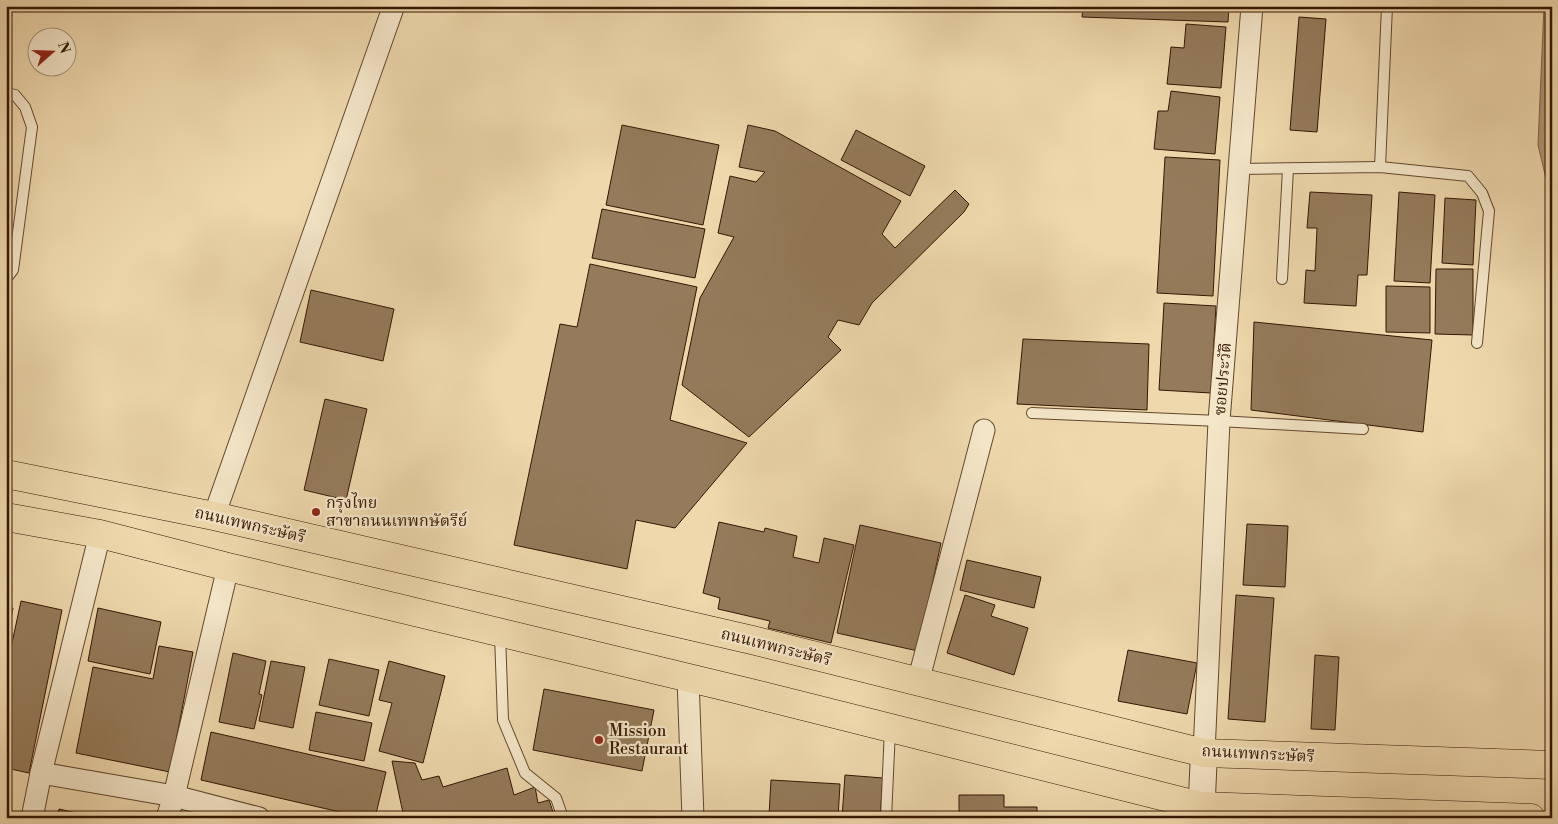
<svg xmlns="http://www.w3.org/2000/svg" width="1558" height="824" viewBox="0 0 1558 824" font-family="'Libre Bodoni','Noto Serif Thai',serif">
	<style>
		.water { fill: #af9673; stroke: #7e6346 }
		.building { fill: #957b5b; stroke: #351703 }
		.lines { fill: none; stroke-linecap: round; stroke-linejoin: round }
		.service-casing { stroke: #63472d; stroke-width: 12 }
		.minor-casing { stroke: #63472d; stroke-width: 23 }
		.tertiary-casing { stroke: #63472d; stroke-width: 28 }
		.primary-casing { stroke: #351703; stroke-width: 29 }
		.service { stroke: #f4e6c9; stroke-width: 10 }
		.minor { stroke: #f4e6c9; stroke-width: 21 }
		.tertiary { stroke: #f4e6c9; stroke-width: 26 }
		.primary { stroke: #eed8ac; stroke-width: 28 }
		.poi-dot { fill: #8f2418; stroke: #f4e6c9; stroke-width: 2 }
		.labels { text-anchor: middle; dominant-baseline: central; stroke-width: 4.5; stroke-linejoin: round; paint-order: stroke }
		.street-label { font-size: 16px; fill: #351703; stroke: #f4e6c9 }
		.poi-label { font-size: 16px; fill: #351703; stroke: #f4e6c9; text-anchor: start }
	</style>
	<rect width="100%" height="100%" fill="#eed8ac"/>
	<filter id="stains"><feTurbulence type="fractalNoise" baseFrequency=".004" numOctaves="4"/><feColorMatrix values="0 0 0 0 .2 0 0 0 0 .09 0 0 0 0 .02 0 0 0 .5 -.17"/></filter>
	<radialGradient id="worn" r=".72"><stop offset=".6" stop-color="#630" stop-opacity="0"/><stop offset="1" stop-color="#630" stop-opacity=".3"/></radialGradient>
	<polygon class="water" points="1544,6 1552,6 1552,192 1549,191 1538,145"/>
	<g class="building">
		<polygon points="1083,6 1229,6 1228,22 1082,17"/>
		<polygon points="1299,17 1326,19 1317,132 1290,130"/>
		<polygon points="1186,24 1226,27 1221,88 1167,84 1171,47 1184,48"/>
		<polygon points="1171,91 1220,97 1215,154 1154,149 1158,111 1168,111"/>
		<polygon points="622,125 719,145 703,225 606,205"/>
		<polygon points="748,125 775,131 901,201 882,234 895,248 955,190 969,204 964,212 872,303 859,325 838,320 828,337 841,350 749,437 682,385 700,298 734,237 718,233 730,176 756,182 765,172 739,167"/>
		<polygon points="856,130 925,166 910,196 841,160"/>
		<polygon points="1165,157 1220,160 1213,296 1157,293"/>
		<polygon points="1310,192 1372,195 1367,275 1358,275 1356,306 1304,303 1306,270 1315,271 1317,228 1307,228"/>
		<polygon points="1399,192 1435,195 1430,283 1394,281"/>
		<polygon points="1445,198 1476,200 1473,265 1442,263"/>
		<polygon points="602,209 705,229 695,278 592,258"/>
		<polygon points="590,264 697,287 670,420 747,443 675,528 636,520 627,569 514,545 560,324 577,327"/>
		<polygon points="1436,269 1473,269 1473,335 1435,334"/>
		<polygon points="1386,286 1430,287 1430,333 1386,332"/>
		<polygon points="311,290 394,309 383,361 300,342"/>
		<polygon points="1164,303 1216,306 1211,393 1159,390"/>
		<polygon points="1254,322 1432,340 1423,432 1251,410"/>
		<polygon points="1023,339 1149,344 1147,410 1017,404"/>
		<polygon points="325,399 367,409 346,500 304,490"/>
		<polygon points="719,522 764,532 765,528 797,536 793,557 819,563 824,538 854,545 831,643 768,628 770,621 718,609 720,598 703,593"/>
		<polygon points="1247,524 1288,526 1285,587 1243,585"/>
		<polygon points="860,525 941,543 918,651 837,633"/>
		<polygon points="967,560 1041,577 1034,608 960,590"/>
		<polygon points="965,595 995,605 991,616 1028,628 1014,675 947,653"/>
		<polygon points="1236,595 1274,598 1265,722 1228,719"/>
		<polygon points="21,601 62,610 29,773 6,768 6,671"/>
		<polygon points="6,607 13,608 6,647"/>
		<polygon points="98,608 161,622 150,674 88,661"/>
		<polygon points="159,646 193,652 170,772 76,753 93,667 153,679"/>
		<polygon points="1128,650 1197,663 1187,714 1118,701"/>
		<polygon points="233,653 266,661 259,694 262,695 254,729 219,722"/>
		<polygon points="1315,655 1339,657 1335,730 1311,729"/>
		<polygon points="329,659 379,670 369,716 319,705"/>
		<polygon points="271,661 305,667 293,728 259,721"/>
		<polygon points="389,661 445,676 423,763 379,751 392,703 379,700"/>
		<polygon points="544,689 654,710 642,771 533,750"/>
		<polygon points="316,712 372,723 364,761 309,750"/>
		<polygon points="211,732 386,772 375,818 366,818 201,780"/>
		<polygon points="392,761 415,763 422,780 439,776 443,787 507,768 514,795 535,787 538,803 549,800 555,818 404,818"/>
		<polygon points="845,775 883,778 880,818 842,818"/>
		<polygon points="771,780 840,784 838,818 754,818 754,814 769,815"/>
		<polygon points="959,795 1004,795 1004,807 1037,807 1037,818 959,818"/>
		<polygon points="59,809 99,818 57,818"/>
	</g>
	<g class="lines">
		<defs>
			<g id="service">
				<polyline points="6,93 15,95 25,107 32,127 13,270 6,279"/>
				<polyline points="1380,167 1387,6"/>
				<polyline points="1240,169 1380,167 1468,176 1482,193 1489,211 1477,343"/>
				<polyline points="1282,279 1288,169"/>
				<polyline points="1032,413 1219,421 1363,429"/>
				<polyline points="500,634 503,720 525,773 556,798 563,818"/>
				<polyline points="886,818 890,729"/>
			</g>
			<g id="minor">
				<polyline points="214,516 393,8"/>
				<polyline points="688,678 693,818"/>
				<polyline points="918,682 984,430"/>
				<polyline points="1204,753 1219,421 1252,6"/>
				<polyline points="41,773 174,796 259,818"/>
				<polyline points="32,818 41,773 100,534"/>
				<polyline points="167,818 174,796 228,567"/>
			</g>
			<polyline id="tertiary" points="1201,818 1204,753"/>
			<g id="primary">
				<polyline points="6,474 214,516 752,640 1204,753 1552,765"/>
				<polyline points="6,517 100,534 228,567 739,690 1201,806 1531,818"/>
			</g>
		</defs>
		<use href="#service" class="service-casing"/>
		<use href="#minor" class="minor-casing"/>
		<use href="#tertiary" class="tertiary-casing"/>
		<use href="#primary" class="primary-casing"/>
		<use href="#service" class="service"/>
		<use href="#minor" class="minor"/>
		<use href="#tertiary" class="tertiary"/>
		<use href="#primary" class="primary"/>
	</g>
	<g class="poi-dot">
		<circle cx="316" cy="512" r="5"/>
		<circle cx="599" cy="740" r="5"/>
	</g>
	<g class="labels">
		<g class="street-label">
			<text transform="translate(1223 379) rotate(-85)">ซอยประวัติ</text>
			<text transform="translate(250 525) rotate(13)">ถนนเทพกระษัตรี</text>
			<text transform="translate(776 647) rotate(14)">ถนนเทพกระษัตรี</text>
			<text transform="translate(1258 754) rotate(3)">ถนนเทพกระษัตรี</text>
		</g>
		<g class="poi-label">
			<text x="326" y="503">กรุงไทย<tspan x="326" dy="18">สาขาถนนเทพกษัตรีย์</tspan></text>
			<text x="609" y="731">Mission<tspan x="609" dy="18">Restaurant</tspan></text>
		</g>
	</g>
	<rect width="1558" height="824" fill="none" stroke="#eed8ac" stroke-width="25"/>
	<rect x="8" y="8" width="1543" height="809" fill="none" stroke="#351703" stroke-width="2.5"/>
	<rect x="12" y="12" width="1533" height="799" fill="none" stroke="#351703"/>
	<g transform="translate(52 52) rotate(70)"><circle r="24" fill="#f4e6c9" stroke="#a8937a"/>
	<path d="M0-4L9 19L0 12L-9 19Z" fill="#8f2418"/>
	<text y="-8" font-size="14" font-weight="bold" text-anchor="middle" fill="#351703">N</text>
	</g>
	<rect width="100%" height="100%" filter="url(#stains)"/>
	<rect width="100%" height="100%" fill="url(#worn)"/>
</svg>
